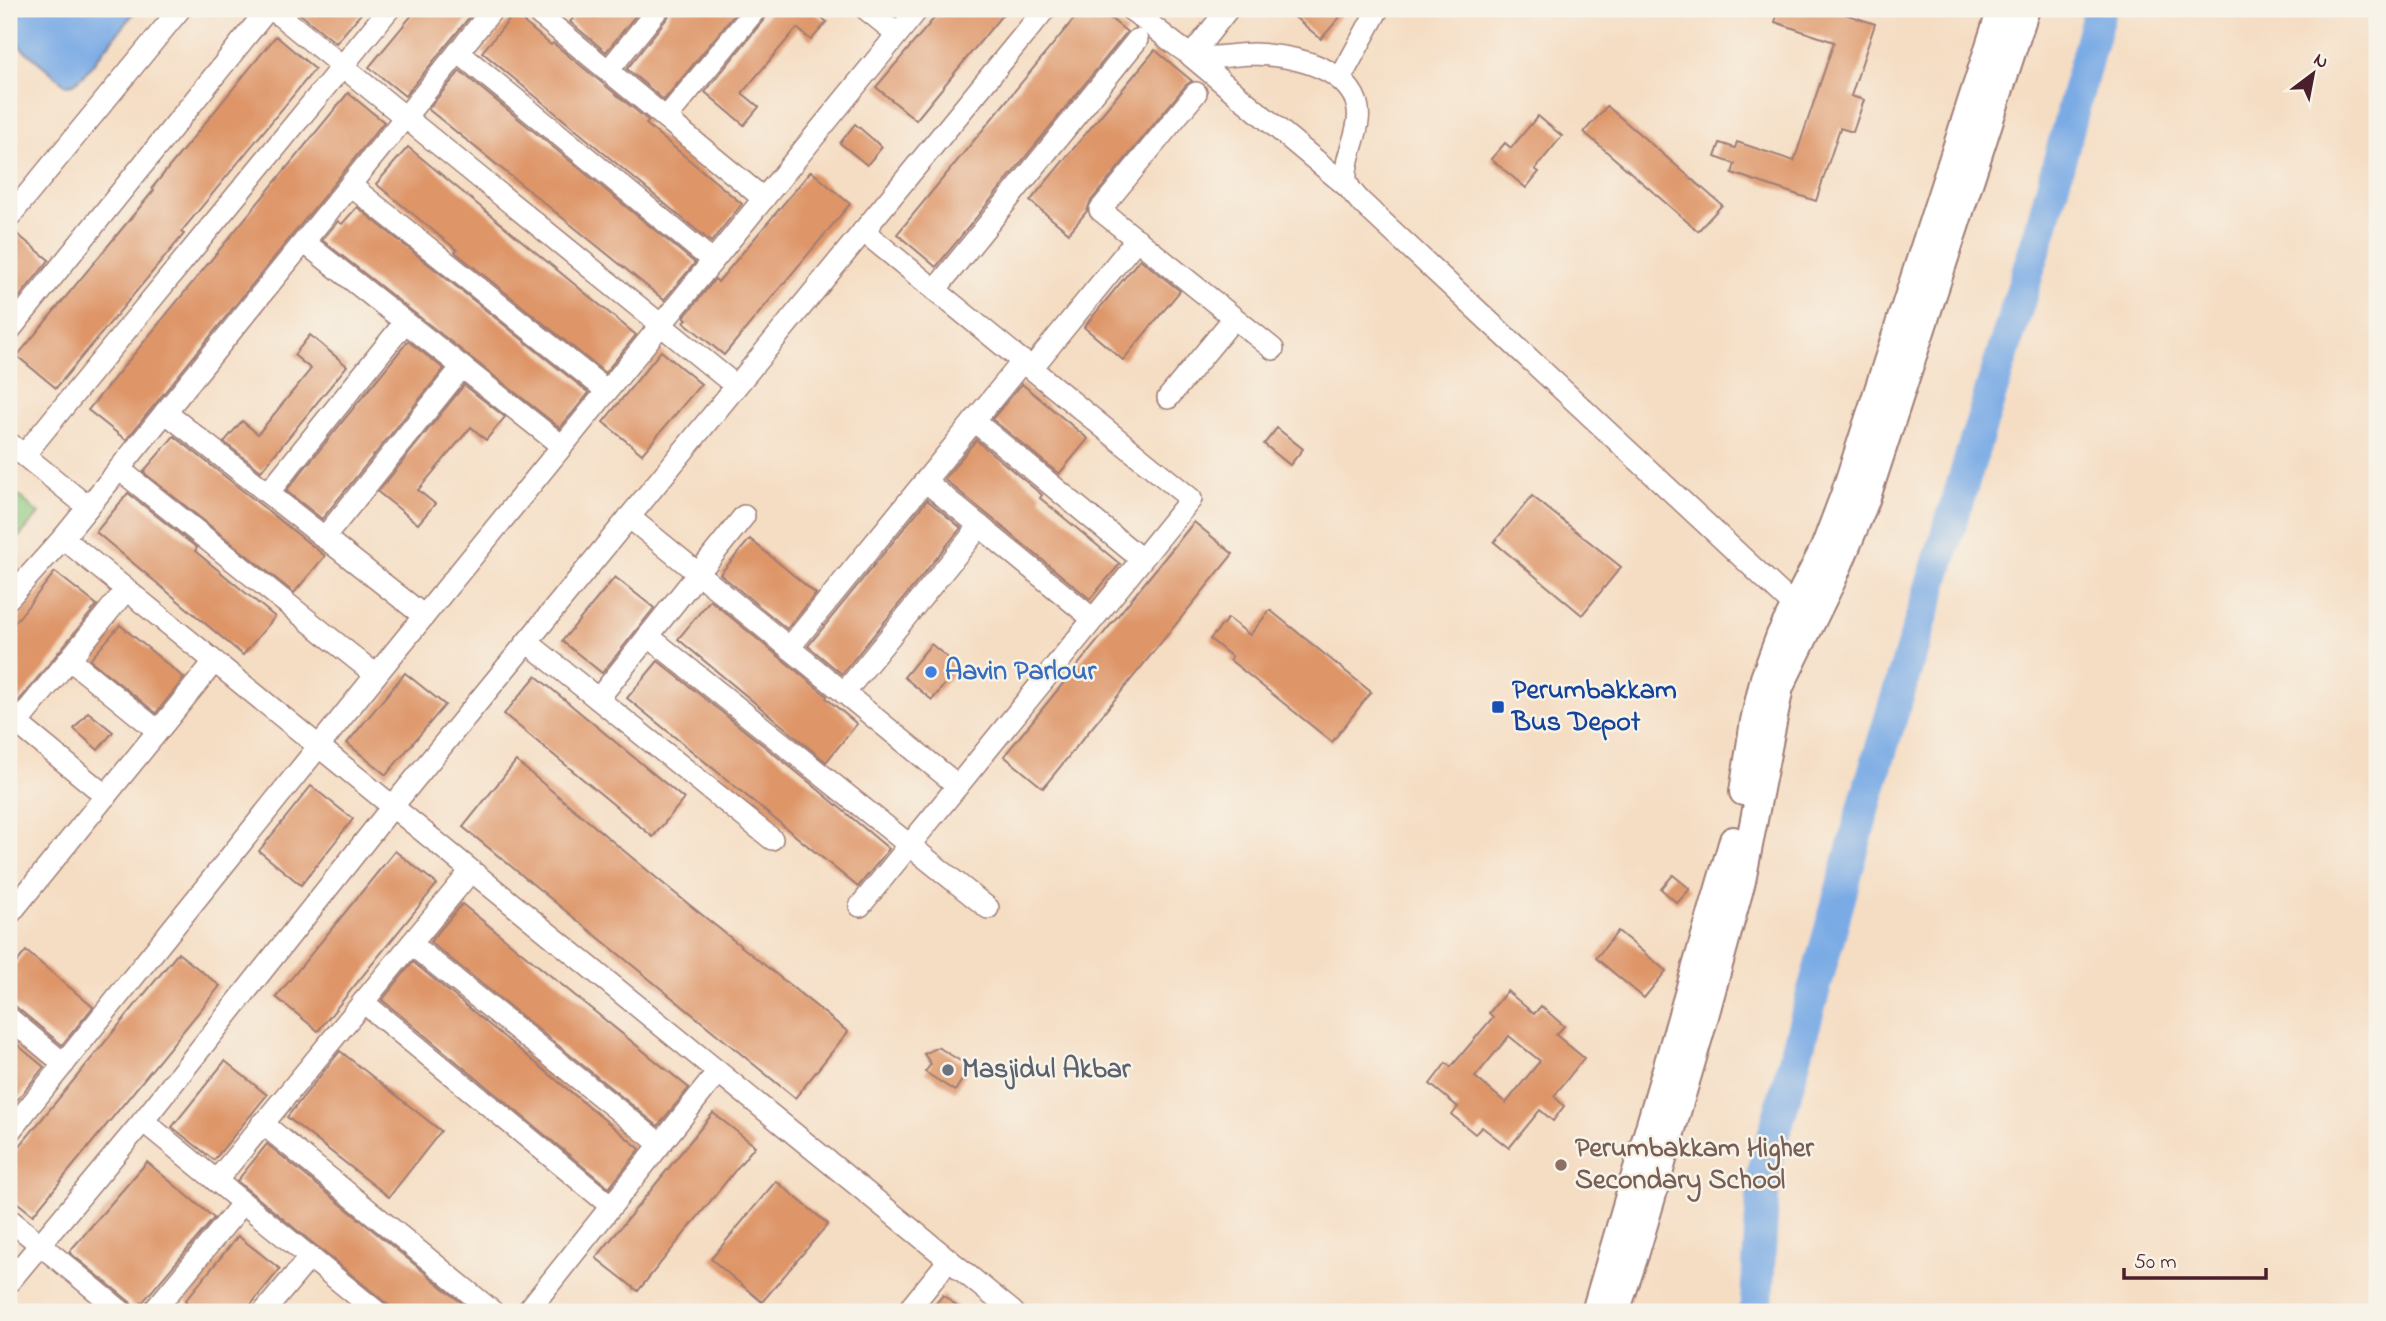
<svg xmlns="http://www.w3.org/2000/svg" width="2386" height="1321" viewBox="0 0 2386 1321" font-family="'Indie Flower',sans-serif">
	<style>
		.green { fill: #88c57c; stroke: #697254; stroke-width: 2 }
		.water { fill: #7aabe5; stroke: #626588; stroke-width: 2 }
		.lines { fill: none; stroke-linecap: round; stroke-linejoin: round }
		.river { stroke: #7aabe5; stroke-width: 33 }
		.building { fill: #de9568; fill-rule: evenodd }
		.minor-casing { stroke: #a07e77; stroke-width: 24 }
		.tertiary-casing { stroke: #a07e77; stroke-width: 30 }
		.minor { stroke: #fff; stroke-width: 21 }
		.tertiary { stroke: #fff; stroke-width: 26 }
		.shop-dot { fill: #3f7fe0; stroke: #f7f3e8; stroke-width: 2.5 }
		.transit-dot { fill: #1a4fb4; stroke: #f7f3e8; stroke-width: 2.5 }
		.worship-dot { fill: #6b7280; stroke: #f7f3e8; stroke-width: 2.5 }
		.education-dot { fill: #8d6e63; stroke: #f7f3e8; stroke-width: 2.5 }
		.labels { text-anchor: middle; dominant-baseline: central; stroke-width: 5; stroke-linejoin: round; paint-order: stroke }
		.shop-label { font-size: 28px; font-weight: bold; fill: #366cbe; stroke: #f7f3e8; text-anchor: start }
		.transit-label { font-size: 28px; font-weight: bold; fill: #164399; stroke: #f7f3e8; text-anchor: start }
		.worship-label { font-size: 28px; font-weight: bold; fill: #5b616d; stroke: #f7f3e8; text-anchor: start }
		.education-label { font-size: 28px; font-weight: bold; fill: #785e54; stroke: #f7f3e8; text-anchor: start }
	</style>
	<rect width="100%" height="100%" fill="#f7f3e8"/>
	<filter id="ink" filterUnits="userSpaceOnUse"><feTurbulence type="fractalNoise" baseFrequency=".0143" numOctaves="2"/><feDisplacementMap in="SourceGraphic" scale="14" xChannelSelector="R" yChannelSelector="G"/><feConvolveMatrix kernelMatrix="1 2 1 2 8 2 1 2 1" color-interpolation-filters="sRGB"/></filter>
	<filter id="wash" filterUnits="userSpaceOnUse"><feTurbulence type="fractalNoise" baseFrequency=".00686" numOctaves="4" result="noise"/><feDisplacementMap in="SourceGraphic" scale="28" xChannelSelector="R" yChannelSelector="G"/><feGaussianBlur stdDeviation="1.57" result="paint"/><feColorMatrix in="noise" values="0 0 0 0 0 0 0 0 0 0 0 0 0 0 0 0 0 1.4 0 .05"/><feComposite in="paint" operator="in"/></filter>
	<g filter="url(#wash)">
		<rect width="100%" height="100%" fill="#f5ddc3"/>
		<polygon class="green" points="9,487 39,514 9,548"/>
		<polygon class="water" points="9,9 137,9 83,76 73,84 66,85 9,37"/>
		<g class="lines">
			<polyline class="river" points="1756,1312 1764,1171 1872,779 2041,229 2100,9"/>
		</g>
		<g id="blocks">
			<g class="building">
				<polygon points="294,9 365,9 336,43"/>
				<polygon points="417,9 476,9 405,96 369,67"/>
				<polygon points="581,9 641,9 606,52 570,22"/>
				<polygon points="671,9 739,9 664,100 627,69 668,17"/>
				<polygon points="769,9 810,9 827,22 811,40 797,28 742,93 759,107 744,125 705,92 766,17"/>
				<polygon points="942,9 1007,9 916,120 876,87"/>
				<polygon points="1082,9 1099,9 1127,32 936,267 897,234"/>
				<polygon points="1285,9 1347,9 1321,39"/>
				<polygon points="1779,9 1830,9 1875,24 1851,96 1864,100 1853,132 1840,128 1816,201 1732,173 1735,164 1715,157 1720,143 1735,148 1737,142 1794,161 1834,42 1775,22"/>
				<polygon points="514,14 551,45 553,43 649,121 646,124 742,204 711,242 482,52"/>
				<polygon points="276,36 315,69 181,232 184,234 56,388 17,356 154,190 152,188"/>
				<polygon points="1155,50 1192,81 1186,85 1090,202 1087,211 1069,233 1030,201"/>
				<polygon points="460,71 695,263 664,300 428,109"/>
				<polygon points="348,93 384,122 126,440 88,410"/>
				<polygon points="1607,106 1722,205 1698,231 1584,132"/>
				<polygon points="1538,116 1562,136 1535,169 1539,172 1526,188 1491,159 1505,143 1511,148"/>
				<polygon points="855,124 882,147 867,165 840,143"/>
				<polygon points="408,147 636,335 605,373 455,252 457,250 376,184"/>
				<polygon points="811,171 850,204 724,355 684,322 687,319 684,317 715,279 718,282"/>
				<polygon points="357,207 589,393 560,428 322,240 338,221 342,224"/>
				<polygon points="9,230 12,230 49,260 9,310"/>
				<polygon points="1140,259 1180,291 1123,360 1084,327"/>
				<polygon points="310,335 347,366 261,471 224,442 242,421 258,434 311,369 294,355"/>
				<polygon points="408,341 444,369 322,519 286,491"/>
				<polygon points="661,351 701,384 642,454 603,422"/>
				<polygon points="1022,384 1088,439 1059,474 992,419"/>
				<polygon points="464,385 505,417 486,440 471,427 418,490 435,504 418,524 378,492"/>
				<polygon points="1277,428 1303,449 1290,465 1264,444"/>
				<polygon points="174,436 325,556 294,593 143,472"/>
				<polygon points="976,440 1042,495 1040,498 1120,564 1090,599 944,479"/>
				<polygon points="128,493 197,548 195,551 275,617 243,655 96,532"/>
				<polygon points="1532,496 1621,567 1582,615 1494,542"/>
				<polygon points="927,500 961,528 842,674 808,646"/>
				<polygon points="1194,522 1233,554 1043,788 1004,756"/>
				<polygon points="750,539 816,594 787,629 720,574"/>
				<polygon points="55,572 97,605 9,713 9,630"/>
				<polygon points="615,577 654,608 602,673 562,641"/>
				<polygon points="710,600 827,696 826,698 857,724 826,762 678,639"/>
				<polygon points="1270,610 1371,692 1332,742 1230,660 1232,657 1210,639 1228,618 1250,635"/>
				<polygon points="120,625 184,678 156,713 90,660"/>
				<polygon points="931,644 959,667 932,700 904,677"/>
				<polygon points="658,661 809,782 889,849 858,887 627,698"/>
				<polygon points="405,673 445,705 386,775 347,743"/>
				<polygon points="536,676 684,799 653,837 504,714"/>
				<polygon points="88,712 113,732 98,750 74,729"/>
				<polygon points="516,761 671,890 848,1032 795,1098 463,827"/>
				<polygon points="311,786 353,819 301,885 259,851"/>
				<polygon points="395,851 437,884 318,1031 276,997"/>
				<polygon points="1673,875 1690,889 1677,903 1661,889"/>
				<polygon points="462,904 689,1088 658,1126 430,942"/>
				<polygon points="1618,931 1666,971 1644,998 1596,958"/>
				<polygon points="26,951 93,1007 62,1045 9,1001 9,972"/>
				<polygon points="178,953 220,986 33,1215 9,1196 9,1159"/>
				<polygon points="413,962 640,1149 609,1188 382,1000"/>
				<path d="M1507,991L1534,1014L1541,1006L1564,1026L1556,1035L1584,1058L1554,1096L1564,1106L1553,1121L1540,1110L1509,1148L1482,1127L1475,1134L1452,1115L1458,1107L1430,1084L1446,1063L1451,1067L1493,1017L1489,1013ZM1509,1036L1540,1061L1506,1103L1475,1077Z"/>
				<polygon points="9,1038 44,1067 9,1110"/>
				<polygon points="938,1047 970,1067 955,1091 925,1072 931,1064 924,1054"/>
				<polygon points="340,1051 441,1131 389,1197 287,1117"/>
				<polygon points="225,1061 267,1095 214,1160 172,1127"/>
				<polygon points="713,1113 755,1146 638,1291 596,1258"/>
				<polygon points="267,1144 473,1312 397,1312 237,1181"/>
				<polygon points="147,1162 214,1218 135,1311 130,1302 69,1252"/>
				<polygon points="776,1181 828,1224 762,1302 711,1259"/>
				<polygon points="238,1236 280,1269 245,1312 199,1312 185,1301"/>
				<polygon points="943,1295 964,1312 929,1312"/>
			</g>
		</g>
	</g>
	<g filter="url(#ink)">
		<use href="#blocks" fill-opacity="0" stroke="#a07e77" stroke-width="2"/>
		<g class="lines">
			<defs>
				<g id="minor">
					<polyline points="272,9 736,386"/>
					<polyline points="533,9 764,199"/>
					<polyline points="866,9 897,34"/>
					<path d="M1130,9C1143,17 1184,54 1194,56C1214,60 1233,54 1253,54C1286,55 1330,63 1350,90C1372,119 1344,149 1346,178C1347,188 1354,194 1360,201L1804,615"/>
					<polyline points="1228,9 1191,56 1349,188"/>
					<polyline points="458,52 713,261"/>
					<polyline points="608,71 658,9"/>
					<polyline points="1340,79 1378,9"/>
					<polyline points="1196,93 1100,210 1273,349"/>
					<polyline points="666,118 756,9"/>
					<polyline points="350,185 607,391"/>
					<polyline points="9,217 180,9"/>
					<polyline points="304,242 562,446"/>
					<polyline points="935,290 1137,40"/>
					<polyline points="9,331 268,9"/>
					<polyline points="1031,369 1137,239"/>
					<polyline points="1168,398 1234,318"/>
					<polyline points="165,412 424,616"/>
					<polyline points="974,421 1141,559"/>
					<polyline points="9,443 88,507"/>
					<polyline points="24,455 389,9"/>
					<polyline points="119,469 376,675"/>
					<polyline points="925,481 1093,619"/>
					<polyline points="268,493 405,322"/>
					<polyline points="629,517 957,785"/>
					<polyline points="63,538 1013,1312"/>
					<polyline points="324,538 462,367"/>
					<polyline points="9,598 63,538 493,9"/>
					<polyline points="648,636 988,908"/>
					<polyline points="527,642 772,839"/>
					<polyline points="789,648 1023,361"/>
					<polyline points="69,659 158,731"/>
					<polyline points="844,693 980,526"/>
					<polyline points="598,699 744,516"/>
					<polyline points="17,723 106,796"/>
					<polyline points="9,733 126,590"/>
					<polyline points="860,906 1191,499 863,231"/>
					<polyline points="9,915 214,662"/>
					<polyline points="411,944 660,1144"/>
					<polyline points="363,1002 611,1206"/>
					<polyline points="9,1018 64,1064"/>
					<polyline points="143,1121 377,1312"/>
					<polyline points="262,1123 493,1312"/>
					<polyline points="9,1132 376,675 918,9"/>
					<polyline points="216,1181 471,871"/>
					<polyline points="9,1219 122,1312"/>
					<polyline points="9,1282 143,1121 392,807 1045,9"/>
					<polyline points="153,1312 243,1203"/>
					<polyline points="264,1312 310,1257"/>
					<polyline points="527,1312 718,1072"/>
					<polyline points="907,1312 949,1260"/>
				</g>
				<g id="tertiary">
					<polyline points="1743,792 1754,721 1764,678 1780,635 1824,548 1844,495 2001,9"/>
					<polyline points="1595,1312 1733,840"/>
					<polyline points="1616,1312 1635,1255 1702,1027 1742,881 1780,687 1833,579 1866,500 2026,9"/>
				</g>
			</defs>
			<use href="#minor" class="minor-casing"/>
			<use href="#tertiary" class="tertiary-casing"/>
			<use href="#minor" class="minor"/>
			<use href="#tertiary" class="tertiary"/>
		</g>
	</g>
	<circle class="shop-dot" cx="931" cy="672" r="7"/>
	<rect class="transit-dot" x="1491" y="700" width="14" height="14" rx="3.5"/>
	<circle class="worship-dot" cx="948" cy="1070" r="7"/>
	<circle class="education-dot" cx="1561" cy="1165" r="7"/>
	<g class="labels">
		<g class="shop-label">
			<text x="945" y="672">Aavin Parlour</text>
		</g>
		<g class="transit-label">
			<text x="1512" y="691">Perumbakkam<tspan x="1512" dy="32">Bus Depot</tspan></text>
		</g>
		<g class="worship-label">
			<text x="962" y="1070">Masjidul Akbar</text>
		</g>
		<g class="education-label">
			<text x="1575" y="1149">Perumbakkam Higher<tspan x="1575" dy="32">Secondary School</tspan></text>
		</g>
	</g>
	<rect width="2386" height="1321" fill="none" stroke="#f7f3e8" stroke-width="35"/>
	<g transform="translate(2313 74) rotate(32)" stroke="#f7f3e8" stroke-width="5" paint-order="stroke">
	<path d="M0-5L12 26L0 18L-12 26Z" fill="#4a1f2b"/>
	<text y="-10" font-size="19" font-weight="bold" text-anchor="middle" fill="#4a1f2b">N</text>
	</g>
	<path d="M2124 1268v10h142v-10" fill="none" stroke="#4a1f2b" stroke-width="3.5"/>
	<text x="2134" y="1268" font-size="21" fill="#4a1f2b" stroke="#f7f3e8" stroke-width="5" paint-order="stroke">50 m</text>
</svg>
